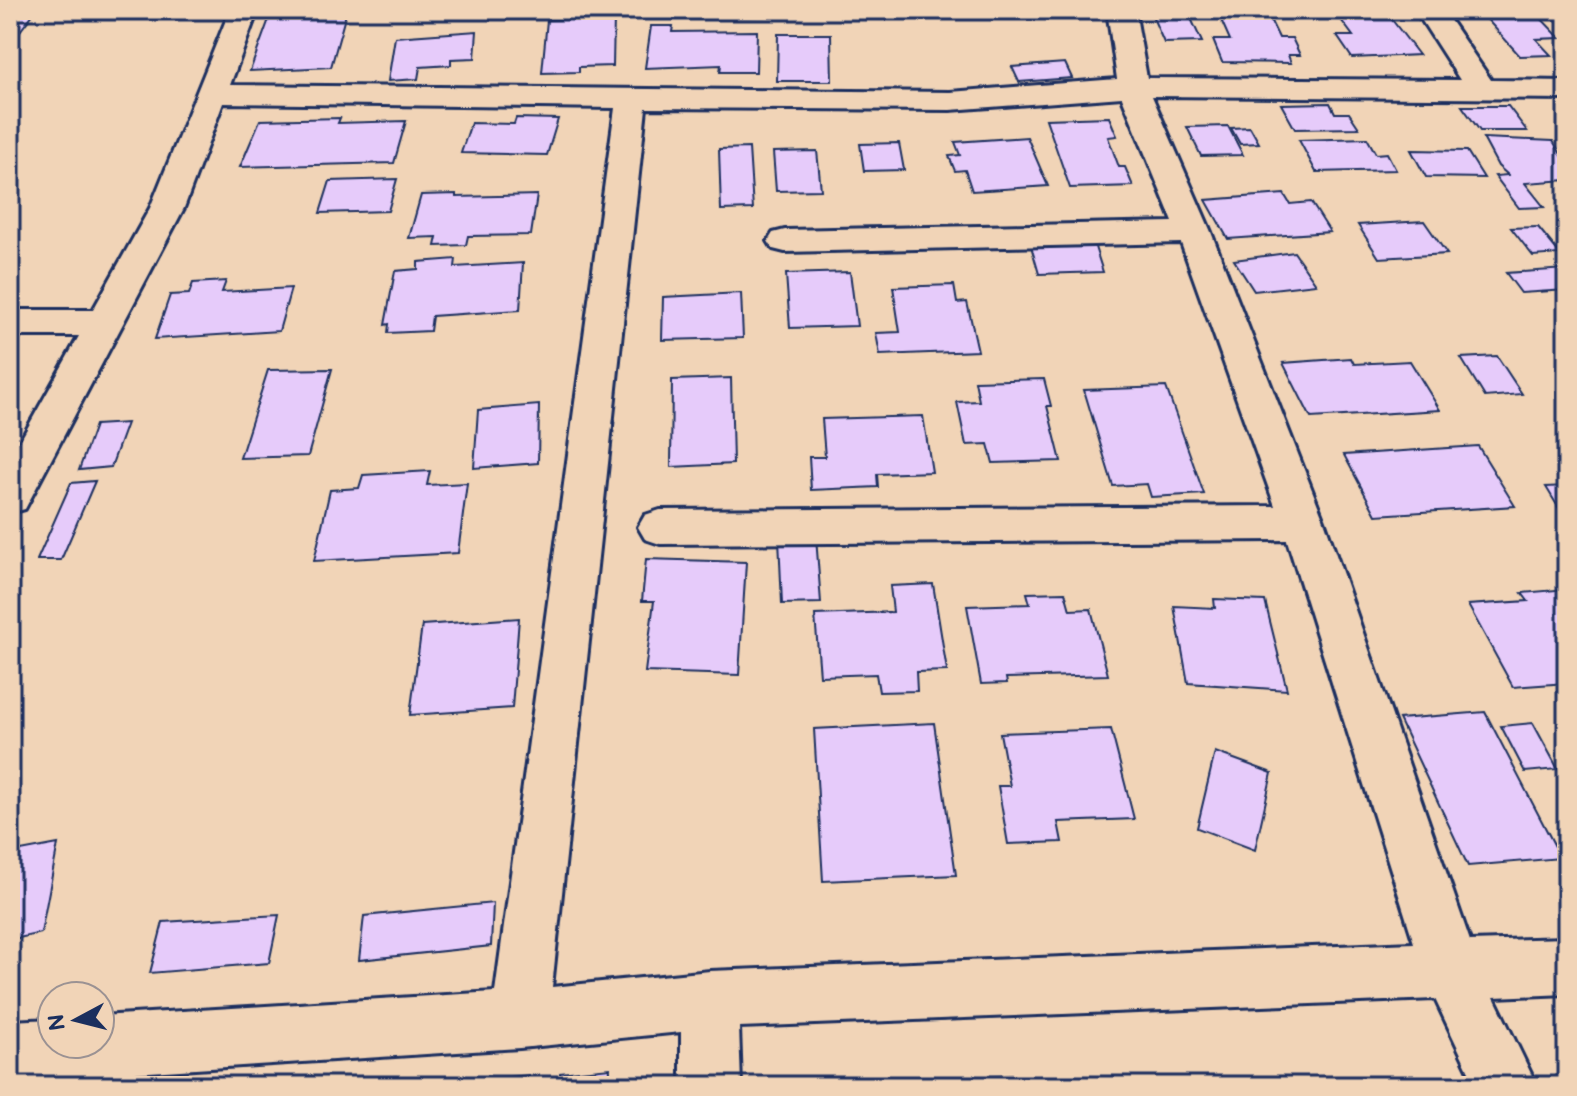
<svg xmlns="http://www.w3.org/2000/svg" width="1577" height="1096" viewBox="0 0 1577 1096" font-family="'Balsamiq Sans',sans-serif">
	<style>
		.building { fill: #e6cbfa; stroke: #1b2f5e; stroke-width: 2 }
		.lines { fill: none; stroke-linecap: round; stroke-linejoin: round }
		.minor-casing { stroke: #1b2f5e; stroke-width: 6 }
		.minor { fill: #f1d4b7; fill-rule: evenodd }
	</style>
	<rect width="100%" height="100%" fill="#f1d4b7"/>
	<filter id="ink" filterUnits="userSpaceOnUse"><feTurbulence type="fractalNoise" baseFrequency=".0125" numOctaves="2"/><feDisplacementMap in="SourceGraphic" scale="16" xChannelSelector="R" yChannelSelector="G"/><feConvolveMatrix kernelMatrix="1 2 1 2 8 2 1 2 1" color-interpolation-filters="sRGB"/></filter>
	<g filter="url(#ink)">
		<g class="building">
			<polygon points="10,10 36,10 14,39 10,39"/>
			<polygon points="347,10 331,67 250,71 272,11"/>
			<polygon points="662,10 778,10 778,16 662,19"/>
			<polygon points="1188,12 1202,42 1164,43 1151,13"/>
			<polygon points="1386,12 1419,55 1352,58 1337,36 1353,36 1336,13"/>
			<polygon points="1218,13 1267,13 1279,38 1292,38 1300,55 1288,55 1291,63 1222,62 1213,40 1230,40"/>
			<polygon points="1536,13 1560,38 1536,39 1551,55 1520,56 1483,15"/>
			<polygon points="614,17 613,66 579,67 579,72 542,73 547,20"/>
			<polygon points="651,26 673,26 672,32 757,31 756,72 720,72 721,65 645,68"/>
			<polygon points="477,31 475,58 451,59 451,65 420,67 418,79 388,81 395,37"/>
			<polygon points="778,34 831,34 832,81 777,81"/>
			<polygon points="1065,63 1072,78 1019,82 1012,67"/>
			<polygon points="1330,103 1335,113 1349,113 1359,128 1295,129 1281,104"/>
			<polygon points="1462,106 1508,106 1527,131 1480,131"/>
			<polygon points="1109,117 1117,136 1108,137 1119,167 1125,167 1133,186 1070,188 1046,119"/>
			<polygon points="340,118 338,123 406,121 394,163 240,167 260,120"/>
			<polygon points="516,118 558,119 547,155 461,153 471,123 514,124"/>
			<polygon points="1228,126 1243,155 1201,156 1187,127"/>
			<polygon points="1250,127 1259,143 1240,144 1231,128"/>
			<polygon points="1027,137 1048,186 972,191 965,170 955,171 949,156 960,155 955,142"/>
			<polygon points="1367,138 1376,154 1387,153 1396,170 1316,172 1299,140"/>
			<polygon points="1483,138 1553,141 1567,164 1567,180 1525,183 1544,207 1519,208 1495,176 1508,175 1498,166"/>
			<polygon points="899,143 904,170 864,171 860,144"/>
			<polygon points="749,148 753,209 721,210 719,149"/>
			<polygon points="1411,150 1467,151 1484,178 1426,177"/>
			<polygon points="817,151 821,190 776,191 773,152"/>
			<polygon points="397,179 388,211 320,213 330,181"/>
			<polygon points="456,194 456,197 537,195 531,235 468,236 466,245 435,246 437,237 409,238 421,195"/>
			<polygon points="1284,194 1290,204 1311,202 1330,232 1228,239 1206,200"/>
			<polygon points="1424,221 1447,254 1379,258 1358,225"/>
			<polygon points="1538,227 1560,254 1533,256 1511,228"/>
			<polygon points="1094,244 1103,272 1039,274 1031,246"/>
			<polygon points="1294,252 1316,284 1254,291 1234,260"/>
			<polygon points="456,259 455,267 523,263 520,310 432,316 430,331 388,333 389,324 385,325 395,271 418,269 418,262"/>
			<polygon points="1566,269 1567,290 1521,293 1506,273"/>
			<polygon points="850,272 857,326 790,328 786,274"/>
			<polygon points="226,281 222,292 291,288 279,331 155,339 170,295 189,294 193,283"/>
			<polygon points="954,285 957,303 967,302 978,351 880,355 876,333 900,332 893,287"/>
			<polygon points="741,293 743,338 662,340 663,297"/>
			<polygon points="1497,356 1522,394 1485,397 1461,358"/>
			<polygon points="1351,358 1354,364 1410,361 1440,410 1311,418 1283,363"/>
			<polygon points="332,369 308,456 240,458 268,370"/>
			<polygon points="731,378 733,464 671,467 672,380"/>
			<polygon points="1044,379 1051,406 1047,406 1061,461 993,463 988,444 966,445 957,402 979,401 975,381"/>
			<polygon points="1166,387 1204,494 1151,497 1147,484 1113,486 1084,390"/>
			<polygon points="539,405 538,463 474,468 478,410"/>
			<polygon points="923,416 932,472 877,474 878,487 811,490 809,457 825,457 822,419"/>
			<polygon points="127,423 111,467 79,470 95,425"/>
			<polygon points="1478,446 1515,506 1376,515 1344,455"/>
			<polygon points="430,471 427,485 467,483 458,553 314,561 330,490 359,488 363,475"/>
			<polygon points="95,481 61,560 37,560 71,483"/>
			<polygon points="1567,486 1567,520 1566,520 1546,487"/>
			<polygon points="816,537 821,603 782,604 779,539"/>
			<polygon points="646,559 746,562 739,675 645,672 654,601 642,601"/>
			<polygon points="933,584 947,671 916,672 917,691 879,692 876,674 820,676 815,615 893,612 890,586"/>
			<polygon points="1567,589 1567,683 1513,687 1468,605 1528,601 1522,593"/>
			<polygon points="1065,592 1070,610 1091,609 1108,675 1006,678 1007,683 981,684 967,606 1030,604 1027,593"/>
			<polygon points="1214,599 1265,601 1287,690 1188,683 1174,606 1215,608"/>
			<polygon points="519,618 512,708 410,715 422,625"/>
			<polygon points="1485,712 1561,858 1468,866 1399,719"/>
			<polygon points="934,723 956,875 823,881 814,729"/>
			<polygon points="1533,723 1558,769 1525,772 1501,726"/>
			<polygon points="1111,729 1134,819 1058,822 1062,842 1008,844 998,786 1010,786 1000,733"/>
			<polygon points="1215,752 1272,773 1255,850 1197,828"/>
			<polygon points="58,844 41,933 10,940 10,853"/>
			<polygon points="493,903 491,946 359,960 364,916"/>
			<polygon points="279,915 269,963 150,973 163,922"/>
			<polygon points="610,1068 609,1086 560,1086 560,1073"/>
			<polygon points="529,1075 529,1086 479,1086 479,1080"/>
			<polygon points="1018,1075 1020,1086 819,1086"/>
			<polygon points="1335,1079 1337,1086 1297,1086 1295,1080"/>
		</g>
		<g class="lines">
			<defs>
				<path id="minor" d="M230,10H258L230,85L950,92L1117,79L1107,10H1135L1147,78L1460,80L1415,10H1443L1491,80L1567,81V99L1152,96L1211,232L1325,523L1470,941L1567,938V994L1494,997L1537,1086H1476L1435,999L739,1027L741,1086H681V1032L520,1048L10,1081V1021L52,1019V1044H100V1016L495,992L615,108L223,103L184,208L25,509L10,513V459L79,336H10V310H93L150,208ZM1122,97L1173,222L785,230L773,233L768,241L773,249L785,252L1181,243L1275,506L660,510L645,515L638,527L645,539L660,544L1287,540L1414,943L710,971L552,987L646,108L950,110Z"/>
			</defs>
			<use href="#minor" class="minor-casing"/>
			<use href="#minor" class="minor"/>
		</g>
	</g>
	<rect width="1577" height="1096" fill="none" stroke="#f1d4b7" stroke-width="40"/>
	<rect x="20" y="20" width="1537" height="1056" fill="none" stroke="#1b2f5e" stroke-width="3" filter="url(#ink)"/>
	<g transform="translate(76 1020) rotate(263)"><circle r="38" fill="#f1d4b7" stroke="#9b9293" stroke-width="2"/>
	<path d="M0-6L14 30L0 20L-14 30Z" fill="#1b2f5e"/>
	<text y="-12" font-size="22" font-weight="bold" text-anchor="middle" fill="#1b2f5e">N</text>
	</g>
</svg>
